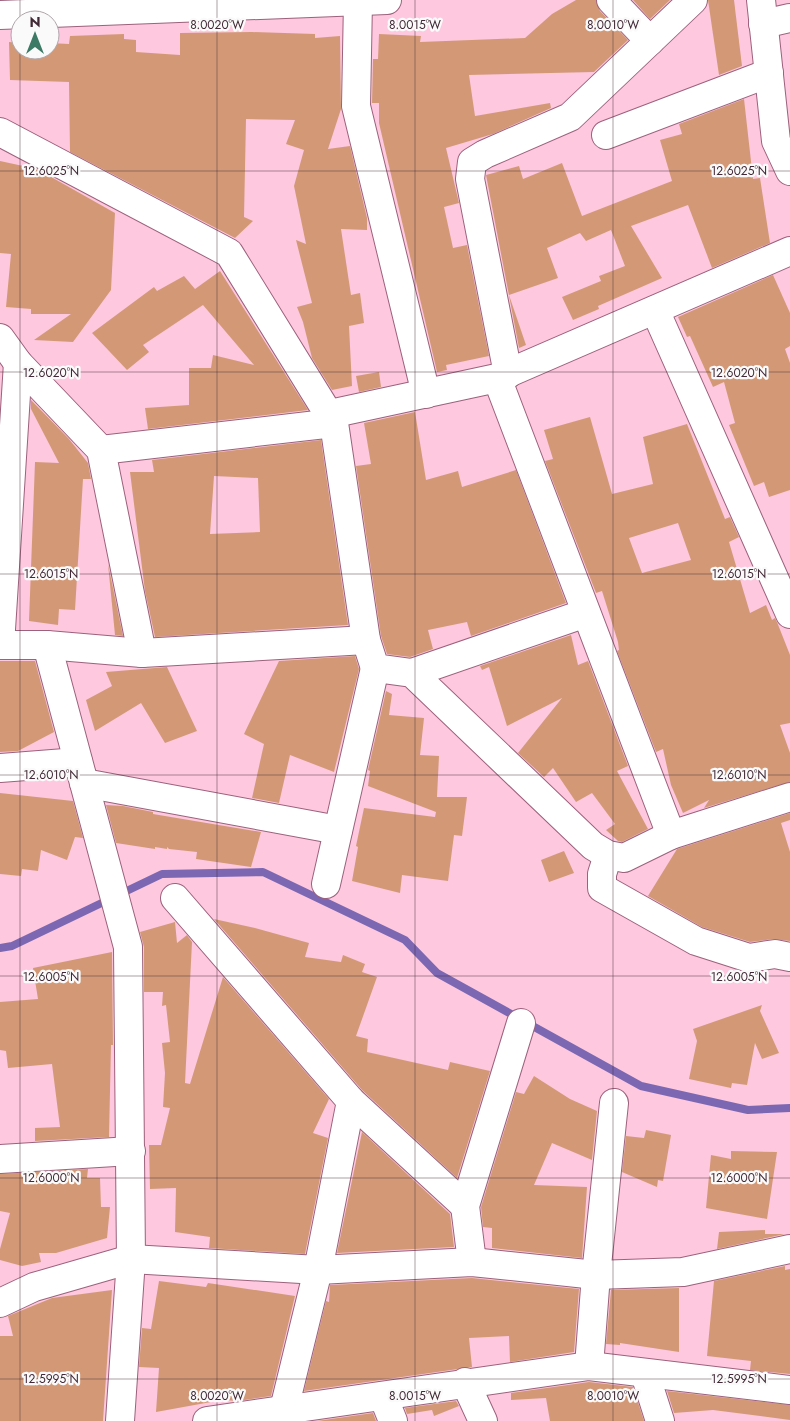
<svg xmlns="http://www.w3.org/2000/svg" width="790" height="1421" viewBox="0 0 790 1421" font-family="Jost,sans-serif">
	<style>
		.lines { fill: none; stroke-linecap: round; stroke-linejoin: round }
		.stream { stroke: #7c67b3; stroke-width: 8 }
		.building { fill: #d39977; fill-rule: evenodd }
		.street-casing { stroke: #9c617c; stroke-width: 30 }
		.street { stroke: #fff; stroke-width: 28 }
		.ticks { fill: none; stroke: #412834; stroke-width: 1; stroke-opacity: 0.45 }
		.ticks-label { font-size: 12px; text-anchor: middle; fill: #412834; stroke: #fafafa; stroke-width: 4.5; stroke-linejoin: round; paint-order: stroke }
	</style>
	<rect width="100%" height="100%" fill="#fec8df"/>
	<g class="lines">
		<polyline class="stream" points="0,948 12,946 162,874 263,872 405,940 437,973 641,1086 748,1110 790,1108"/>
	</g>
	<g class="building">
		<polygon points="576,0 596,0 600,11 628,40 594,72 469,75 475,116 550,103 551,108 493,134 446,148 459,203 444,207 453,248 467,245 489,356 446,365 447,370 437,372 379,123 379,103 372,103 373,59 378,59 379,34 421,36 420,42 525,38 552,14"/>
		<polygon points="633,0 670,0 650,19"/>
		<polygon points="708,0 734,0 742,66 719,75"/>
		<polygon points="252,32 315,34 315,38 340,36 341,109 328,149 350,146 367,218 367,230 341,229 351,295 360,293 364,323 349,326 352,386 332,390 312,358 303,322 297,307 312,303 296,240 306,244 294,186 304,150 286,144 295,120 246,119 244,217 253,221 235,238 70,152 69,82 10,80 9,42 20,43 20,50 50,50 50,43 69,44 70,36 124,34 124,39 136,40 136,52 180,55 180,33"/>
		<polygon points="744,99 753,179 760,178 770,243 712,268 688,205 631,226 662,278 598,306 599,309 573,320 562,297 601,281 599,276 625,266 611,230 586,241 580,233 547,248 558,278 509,295 526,345 519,348 486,175 519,166 523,179 562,163 582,216 672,181 660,140 682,134 679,124"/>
		<polygon points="0,161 37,169 115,213 111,290 73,342 34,340 71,314 31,314 31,309 6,307 11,254 0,253"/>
		<polygon points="220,271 308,410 148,429 145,408 189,405 189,368 211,368 213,355 254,365 203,305 143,345 149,352 127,370 92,333 154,287 157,291 184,276 195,289"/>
		<polygon points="773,275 790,313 790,346 785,349 790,363 790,490 769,497 764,482 754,486 729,425 735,423 724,382 713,387 690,336 687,337 678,317"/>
		<polygon points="379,372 381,387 359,392 356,376"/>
		<polygon points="31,400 69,439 88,463 91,479 83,479 75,610 59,609 58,625 29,621 35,462 59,463 31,409"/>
		<polygon points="415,412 426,480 458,471 462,487 516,470 566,603 471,636 467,622 428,630 433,649 410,657 387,654 381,636 356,466 371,464 364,423"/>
		<path d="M590,417L612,494L653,484L643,437L687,424L725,519L730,517L739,537L729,542L750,613L766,605L772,620L775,618L777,622L790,655V723L780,725L790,753V782L704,808L709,800L683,813L671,785L663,749L656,752L617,651L619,650L618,642L602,591L596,593L545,461L553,459L544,430ZM678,523L691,560L642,573L629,538Z"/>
		<path d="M321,440L348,625L155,637L145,591L130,472H154L152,460ZM214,476L258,478L260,532L210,534Z"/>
		<polygon points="108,564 123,636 115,635"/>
		<polygon points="571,635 578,665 588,661 628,766 617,771 648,829 622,842 618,841 606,830 615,824 592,793 576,802 553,768 544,777 518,753 562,698 507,726 489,667 482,670 480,666"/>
		<polygon points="355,656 359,669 334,772 290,755 279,803 252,798 264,744 244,734 279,661"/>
		<polygon points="0,661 35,661 54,732 18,751 0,752"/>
		<polygon points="167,667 197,731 165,743 141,703 95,731 86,700 112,686 106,672"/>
		<polygon points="386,691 392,694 389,715 424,718 420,755 439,756 437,797 467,797 462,836 454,835 448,881 402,875 400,893 352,881 358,847 356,846 364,808 435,817 436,812 368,786 370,771 368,770"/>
		<polygon points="0,793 73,801 83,838 75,837 67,860 41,850 38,871 22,869 21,876 0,874"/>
		<polygon points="106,805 123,806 153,812 153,814 261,832 251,867 196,859 197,852 169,849 167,847 167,849 155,847 155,849 116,843"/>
		<polygon points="790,813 790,820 781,823 790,852 790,941 773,939 750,942 702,927 648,896 677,849"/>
		<polygon points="564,851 574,873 549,882 541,860"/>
		<polygon points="214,919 255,928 309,943 305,957 341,962 343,955 365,964 362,972 377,977 356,1036 368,1039 367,1052 448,1070 450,1062 490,1071 457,1178 362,1090"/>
		<polygon points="175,922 177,943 187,935 192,942 185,1083 190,1084 223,977 329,1099 313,1133 328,1138 305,1254 209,1248 210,1237 175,1232 176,1188 150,1189 149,1145 161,1145 170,1108 163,1107 165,1073 162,1043 170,1042 166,1005 162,1006 163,992 144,992 144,947 140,932"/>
		<polygon points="112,952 113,1045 111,1045 109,1137 35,1141 35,1128 60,1127 52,1064 8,1068 6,1051 0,1050 0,1002 38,999 33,968"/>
		<polygon points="762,1005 760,1011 779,1053 762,1059 755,1043 747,1085 732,1083 731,1088 689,1079 697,1041 693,1029"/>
		<polygon points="534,1076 570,1099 597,1111 592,1160 552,1143 534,1185 587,1187 582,1258 492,1248 492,1228 483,1227 481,1207 516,1092 524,1094"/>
		<polygon points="646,1130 671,1135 663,1181 658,1180 657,1187 622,1172 626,1136 644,1138"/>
		<polygon points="362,1132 450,1214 454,1247 337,1253"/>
		<polygon points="731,1151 777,1152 767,1219 706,1208 711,1155 731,1159"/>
		<polygon points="88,1169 87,1178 100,1178 101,1207 110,1207 107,1238 56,1253 39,1253 41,1262 22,1266 0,1260 0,1249 10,1213 0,1211 0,1174"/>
		<polygon points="765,1230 765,1234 785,1234 717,1249 719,1232"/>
		<polygon points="785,1266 785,1270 790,1269 790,1374 750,1370 751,1361 707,1356 714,1281"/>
		<polygon points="472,1278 579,1289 574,1352 510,1362 509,1336 469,1338 472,1367 304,1391 326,1301 329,1302 330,1285"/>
		<polygon points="159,1281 206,1287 208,1283 295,1296 271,1396 238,1401 222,1400 156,1412 159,1368 139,1367 142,1328 151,1329"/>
		<polygon points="679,1288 679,1352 620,1343 620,1345 606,1344 611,1290"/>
		<polygon points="112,1290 103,1421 0,1421 0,1336 13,1336 8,1316 52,1298"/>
		<polygon points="589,1382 633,1387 644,1421 550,1421 546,1398 511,1400 511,1393"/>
		<polygon points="667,1391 790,1405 790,1420 713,1410 674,1413"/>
		<polygon points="456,1401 459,1406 434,1416 432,1410 407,1414 405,1408"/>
		<polygon points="373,1413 376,1421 317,1421"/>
	</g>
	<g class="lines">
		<defs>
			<g id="street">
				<polyline points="611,0 650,41"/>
				<polyline points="761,0 776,141 790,171"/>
				<polyline points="358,1 356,106 426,394"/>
				<polyline points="0,15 387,0"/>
				<polyline points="763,24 790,18"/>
				<polyline points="0,132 229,253 334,423 366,640 375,668 412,673 593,846 608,855 624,858 671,835 790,797"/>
				<polyline points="606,135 769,73"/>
				<polyline points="655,310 790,614"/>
				<polyline points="0,338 18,363 101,450 142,653"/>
				<polyline points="508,374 470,179 472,162 485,154 570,117 693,0"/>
				<polyline points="497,378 671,835"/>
				<polyline points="330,414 497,378 790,251"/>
				<polyline points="101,450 334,423"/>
				<polyline points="0,645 47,645 142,653 366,640"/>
				<polyline points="0,645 18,363"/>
				<polyline points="47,645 128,947 131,1259 120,1421"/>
				<polyline points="412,673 586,613"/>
				<polyline points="0,768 78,762"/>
				<polyline points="84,783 338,830"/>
				<polyline points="608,855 602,874 602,888 696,941 749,958 775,954 790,957"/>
				<polyline points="326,884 375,668"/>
				<polyline points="175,898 351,1101 465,1206"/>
				<polyline points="0,1159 131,1151"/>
				<polyline points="472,1262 465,1206 521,1023"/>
				<polyline points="0,1303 34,1287 131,1259 318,1270 472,1262 596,1275 683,1272 790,1249"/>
				<polyline points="589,1366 596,1275 614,1103"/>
				<polyline points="645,1374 660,1421"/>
				<polyline points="465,1382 483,1421"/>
				<polyline points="383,1396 393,1421"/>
				<polyline points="284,1409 318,1270 351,1101"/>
				<polyline points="207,1421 589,1366 790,1390"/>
			</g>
		</defs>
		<use href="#street" class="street-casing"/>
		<use href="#street" class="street"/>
	</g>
	<path class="ticks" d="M20,0V1421M217,0V1421M415,0V1421M613,0V1421M0,171H790M0,372H790M0,574H790M0,775H790M0,976H790M0,1178H790M0,1379H790"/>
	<g class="ticks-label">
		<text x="217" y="29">8.0020°W</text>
		<text x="415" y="29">8.0015°W</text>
		<text x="613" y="29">8.0010°W</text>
		<text x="51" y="175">12.6025°N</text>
		<text x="739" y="175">12.6025°N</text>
		<text x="51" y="377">12.6020°N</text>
		<text x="739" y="377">12.6020°N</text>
		<text x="51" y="578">12.6015°N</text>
		<text x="739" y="578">12.6015°N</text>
		<text x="51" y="779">12.6010°N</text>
		<text x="739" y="779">12.6010°N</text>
		<text x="51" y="981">12.6005°N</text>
		<text x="739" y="981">12.6005°N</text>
		<text x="51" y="1182">12.6000°N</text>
		<text x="739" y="1182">12.6000°N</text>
		<text x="51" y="1383">12.5995°N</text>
		<text x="739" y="1383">12.5995°N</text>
		<text x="217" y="1400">8.0020°W</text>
		<text x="415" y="1400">8.0015°W</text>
		<text x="613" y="1400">8.0010°W</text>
	</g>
	<g transform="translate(35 35)"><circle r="24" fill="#fafafa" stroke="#b0a6ab"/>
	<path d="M0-4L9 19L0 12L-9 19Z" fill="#3c7a66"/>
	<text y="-8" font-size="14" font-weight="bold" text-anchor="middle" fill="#412834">N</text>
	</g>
</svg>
